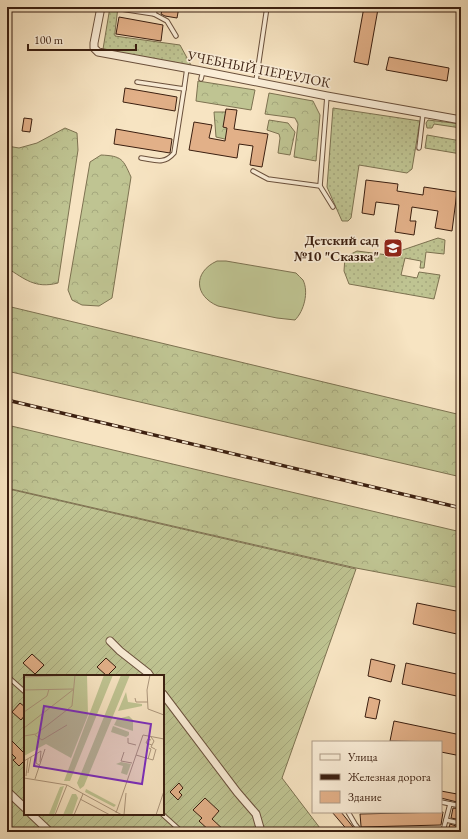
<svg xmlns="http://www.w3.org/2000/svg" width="468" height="839" viewBox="0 0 468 839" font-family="'EB Garamond',serif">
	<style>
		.grass { fill: url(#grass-dots); stroke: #7d7251 }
		.forest { fill: url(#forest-crowns); stroke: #7d7251 }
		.garden { fill: url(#garden-furrows); stroke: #7d7251; fill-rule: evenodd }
		.pitch { fill: #bfc492; stroke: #7d7251 }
		.building { fill: #e2b088; stroke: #3b1f10 }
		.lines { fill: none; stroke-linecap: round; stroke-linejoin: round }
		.lane-casing { stroke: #6a503c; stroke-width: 5.5 }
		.street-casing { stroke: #6a503c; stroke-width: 9 }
		.lane { stroke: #faedd7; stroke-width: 3.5 }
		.street { stroke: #faedd7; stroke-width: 7 }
		.rail-casing { stroke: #3b1f10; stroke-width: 3.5 }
		.rail { stroke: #faedd7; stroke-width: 2; stroke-dasharray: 6; stroke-linecap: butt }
		.labels { text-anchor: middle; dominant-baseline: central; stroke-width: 3.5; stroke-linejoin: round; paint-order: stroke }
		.street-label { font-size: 14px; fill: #3b1f10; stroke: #faedd7 }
		.poi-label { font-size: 14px; font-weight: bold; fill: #3b1f10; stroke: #faedd7; text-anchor: end }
		.inset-road { fill: none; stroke: #ac957b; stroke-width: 1 }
		.view { fill: #7b2cbf; fill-opacity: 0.15; stroke: #7b2cbf; stroke-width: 2 }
		.inset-edge { fill: none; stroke: #3b1f10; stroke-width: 2 }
	</style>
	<defs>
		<pattern id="grass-dots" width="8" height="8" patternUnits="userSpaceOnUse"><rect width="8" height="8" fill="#bfc492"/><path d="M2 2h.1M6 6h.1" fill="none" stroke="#a5a87d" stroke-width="1.8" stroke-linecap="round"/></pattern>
		<pattern id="forest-crowns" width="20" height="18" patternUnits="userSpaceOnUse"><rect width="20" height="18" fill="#bfc492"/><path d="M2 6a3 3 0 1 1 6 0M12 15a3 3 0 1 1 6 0" fill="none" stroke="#a5a87d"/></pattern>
		<pattern id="garden-furrows" width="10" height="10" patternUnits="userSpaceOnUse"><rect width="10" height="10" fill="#bfc492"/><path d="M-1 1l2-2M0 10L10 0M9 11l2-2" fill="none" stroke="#a5a87d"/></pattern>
	</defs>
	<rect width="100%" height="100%" fill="#f7e4c2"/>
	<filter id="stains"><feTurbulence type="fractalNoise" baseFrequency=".005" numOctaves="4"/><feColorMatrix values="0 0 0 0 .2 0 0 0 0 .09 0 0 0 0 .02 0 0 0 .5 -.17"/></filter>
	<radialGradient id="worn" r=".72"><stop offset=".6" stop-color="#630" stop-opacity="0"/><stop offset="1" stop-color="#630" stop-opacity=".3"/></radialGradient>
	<g class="grass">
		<polygon points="110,7 118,7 115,32 115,36 180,45 192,67 105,52 103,49"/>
		<polygon points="333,108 420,121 412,169 407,173 359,165 351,218 348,221 342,221 327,187"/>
		<polygon points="428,120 461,124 461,128 434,124 432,128 427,128 426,123"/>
		<polygon points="427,135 461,141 461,154 425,148"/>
		<polygon points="438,238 445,240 444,254 426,252 424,268 420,268 421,261 405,258 401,275 417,278 419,272 440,275 434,299 349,284 344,271 345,257 357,251 388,255"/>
	</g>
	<g class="forest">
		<polygon points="198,81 255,90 251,110 196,101"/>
		<polygon points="269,93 313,101 320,115 316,161 294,157 298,124 295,118 265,114"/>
		<polygon points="214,112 231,112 229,140 216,137"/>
		<polygon points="269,120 288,123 295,132 290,155 278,153 280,138 279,134 267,130"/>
		<path d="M65,128L77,133L78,150L58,283C35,289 25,279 7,268V146L19,148L37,143Z"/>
		<path d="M101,155C122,156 123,159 131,177L112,298L99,306L82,305L72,300L68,290L90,162Z"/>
		<polygon points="7,306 461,415 461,477 7,371"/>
		<polygon points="7,425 461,532 461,588 356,568 7,488"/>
	</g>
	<path class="garden" d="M13,490L356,569L282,778L323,832H7V491ZM25,676H163V814H25Z"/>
	<path class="pitch" d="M217,261H226L296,273C298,275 301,278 303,280C309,292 304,311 295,320L277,318L218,306C194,296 193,272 217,261Z"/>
	<g class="building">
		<polygon points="163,7 179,7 177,18 165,16 161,14"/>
		<polygon points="364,7 378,9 368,65 354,62"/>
		<polygon points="119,17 163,25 161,41 116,34"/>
		<polygon points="389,57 449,68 447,81 386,70"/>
		<polygon points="125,88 177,97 175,111 123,102"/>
		<polygon points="226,109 237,110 234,129 268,134 262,167 250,165 253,146 239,144 237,158 189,150 194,122 212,125 209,138 225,141 227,128 223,127"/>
		<polygon points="24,118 32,119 30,132 22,131"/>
		<polygon points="116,129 172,139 170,153 114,144"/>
		<polygon points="366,180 398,184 397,191 423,195 424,187 457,192 452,231 435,228 438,211 412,207 410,221 416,221 414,235 395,232 399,205 376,202 374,215 362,213"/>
		<polygon points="417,603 461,612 461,635 413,624"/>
		<polygon points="32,654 44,665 35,674 23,663"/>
		<polygon points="106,658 116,667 107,676 97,667"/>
		<polygon points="371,659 395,665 391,682 368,676"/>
		<polygon points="406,663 461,675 461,697 402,684"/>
		<polygon points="369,697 380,700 376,719 365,717"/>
		<polygon points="20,703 25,707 25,715 21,720 12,712"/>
		<polygon points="394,721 461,735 461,756 441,752 441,742 390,741"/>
		<polygon points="12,741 25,754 25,760 19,766 13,760 16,758 7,749 7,747"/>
		<polygon points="179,783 183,788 179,792 182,795 178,800 170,792"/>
		<polygon points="459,786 461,786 461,803 441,798 441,791 457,794"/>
		<polygon points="205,798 219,811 212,819 226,832 211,832 199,821 202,818 193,810"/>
		<polygon points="453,808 461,809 461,820 451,818"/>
		<polygon points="332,812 341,812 357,832 349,832"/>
		<polygon points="443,812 441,825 361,827 361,826 360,814"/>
		<polygon points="450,824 456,826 457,832 448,832"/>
	</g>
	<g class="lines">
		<defs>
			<g id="lane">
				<polyline points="121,7 121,9 154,14 156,7"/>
				<polyline points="154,14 167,21 176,36"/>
				<polyline points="201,79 203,71"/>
				<polyline points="256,81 267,7"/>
				<polyline points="137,82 184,89 187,68"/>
				<polyline points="419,148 423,114"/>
				<path d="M141,158C155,160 164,165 174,153L184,89"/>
				<polyline points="253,171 268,179 320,186 327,96"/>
				<polyline points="320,186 333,207"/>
				<polyline points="7,676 25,692"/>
				<polyline points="441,802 461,806"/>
				<polyline points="348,812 355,824 361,832"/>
				<polyline points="162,814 182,832"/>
				<polyline points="446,820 459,823 461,830"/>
				<polyline points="361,832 443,831 450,804"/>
			</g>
			<g id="street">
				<polyline points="101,7 94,43 94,48 98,52 196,70 327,96 461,120"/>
				<polyline points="110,641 120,651 148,673 150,676"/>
				<polyline points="163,694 237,792 256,814 260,828 258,832"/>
				<polyline points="7,791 25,808"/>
				<polyline points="31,814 50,832"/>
			</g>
		</defs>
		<use href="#lane" class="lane-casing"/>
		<use href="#street" class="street-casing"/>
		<use href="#lane" class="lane"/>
		<use href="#street" class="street"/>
		<defs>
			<polyline id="rail" points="7,400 461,508"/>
		</defs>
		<use href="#rail" class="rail-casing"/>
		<use href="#rail" class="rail"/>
	</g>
	<defs>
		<symbol id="school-square" viewBox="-11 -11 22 22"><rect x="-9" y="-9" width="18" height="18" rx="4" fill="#8f2418" stroke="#faedd7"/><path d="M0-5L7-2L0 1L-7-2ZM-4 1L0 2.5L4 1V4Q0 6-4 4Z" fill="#fff"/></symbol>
	</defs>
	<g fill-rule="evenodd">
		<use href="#school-square" x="382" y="237" width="22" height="22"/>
	</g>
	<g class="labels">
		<g class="street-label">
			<text transform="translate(259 69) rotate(11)">УЧЕБНЫЙ ПЕРЕУЛОК</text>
		</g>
		<g class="poi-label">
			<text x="379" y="240">Детский сад<tspan x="379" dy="16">№10 "Сказка"</tspan></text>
		</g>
	</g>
	<g transform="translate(24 675)">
		<rect width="140" height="140" fill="#f7e4c2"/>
		<path d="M97,87L107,89L103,100L97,98L99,91L92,89Z" fill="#bfc492"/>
		<path d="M80,0H89L46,106H40ZM97,0H106L60,111L56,114L53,108ZM102,17L104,27L118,29V31L94,36ZM105,41L109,45V56L90,50L93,44ZM89,51L105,57V60L102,62L87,57ZM40,111L30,140L25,139L36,112ZM62,114L92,130L90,132L61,117ZM48,119H52L54,123L48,140H39Z" fill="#bfc492"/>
		<path d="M0,0H63L64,40L47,83L22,69L0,81Z" fill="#bfc492"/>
		<path class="inset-road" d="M126,0L123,15L124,34L140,40M0,2L51,0M0,15L49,14M111,23L112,27H124M0,37L23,21L25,14M0,53L50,14M11,60L18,65L43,50M0,61L12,59L48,31L51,0M127,62L130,66L127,72L131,74M104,63V68L112,70M127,65L124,64L122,68L128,70M100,77L97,86L108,88M13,78L12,88L15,90M112,80L129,85L132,74M124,84L127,74L125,73M0,86L17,76L16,87M4,98L7,82M2,101L4,84M0,103L43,110L98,140M11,104L21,74M56,124L86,140M92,138L119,60L140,64M31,140L43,110M50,140L59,119M100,140L102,118M132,140L140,116"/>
		<path class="view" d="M20,31L127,49L118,109L10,91Z"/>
		<rect width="140" height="140" class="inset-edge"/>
	</g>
	<rect width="468" height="839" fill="none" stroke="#f7e4c2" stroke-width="24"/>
	<rect x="8" y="8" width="452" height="823" fill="none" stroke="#3b1f10" stroke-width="2"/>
	<rect x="12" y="12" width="444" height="815" fill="none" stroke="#3b1f10"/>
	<rect x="312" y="741" width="130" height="72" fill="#faedd7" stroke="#ae9b87"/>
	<rect x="320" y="754" width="20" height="6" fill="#faedd7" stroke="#ae9b87"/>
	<text x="348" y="761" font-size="12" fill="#3b1f10">Улица</text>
	<rect x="320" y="774" width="20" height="6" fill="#3b1f10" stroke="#ae9b87"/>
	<text x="348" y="781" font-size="12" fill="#3b1f10">Железная дорога</text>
	<rect x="320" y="791" width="20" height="12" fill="#e2b088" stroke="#ae9b87"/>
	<text x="348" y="801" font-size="12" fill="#3b1f10">Здание</text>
	<path d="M28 44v6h108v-6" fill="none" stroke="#3b1f10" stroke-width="2"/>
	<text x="34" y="44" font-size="12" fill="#3b1f10" stroke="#faedd7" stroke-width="3" paint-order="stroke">100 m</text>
	<rect width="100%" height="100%" filter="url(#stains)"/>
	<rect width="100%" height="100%" fill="url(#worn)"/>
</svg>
